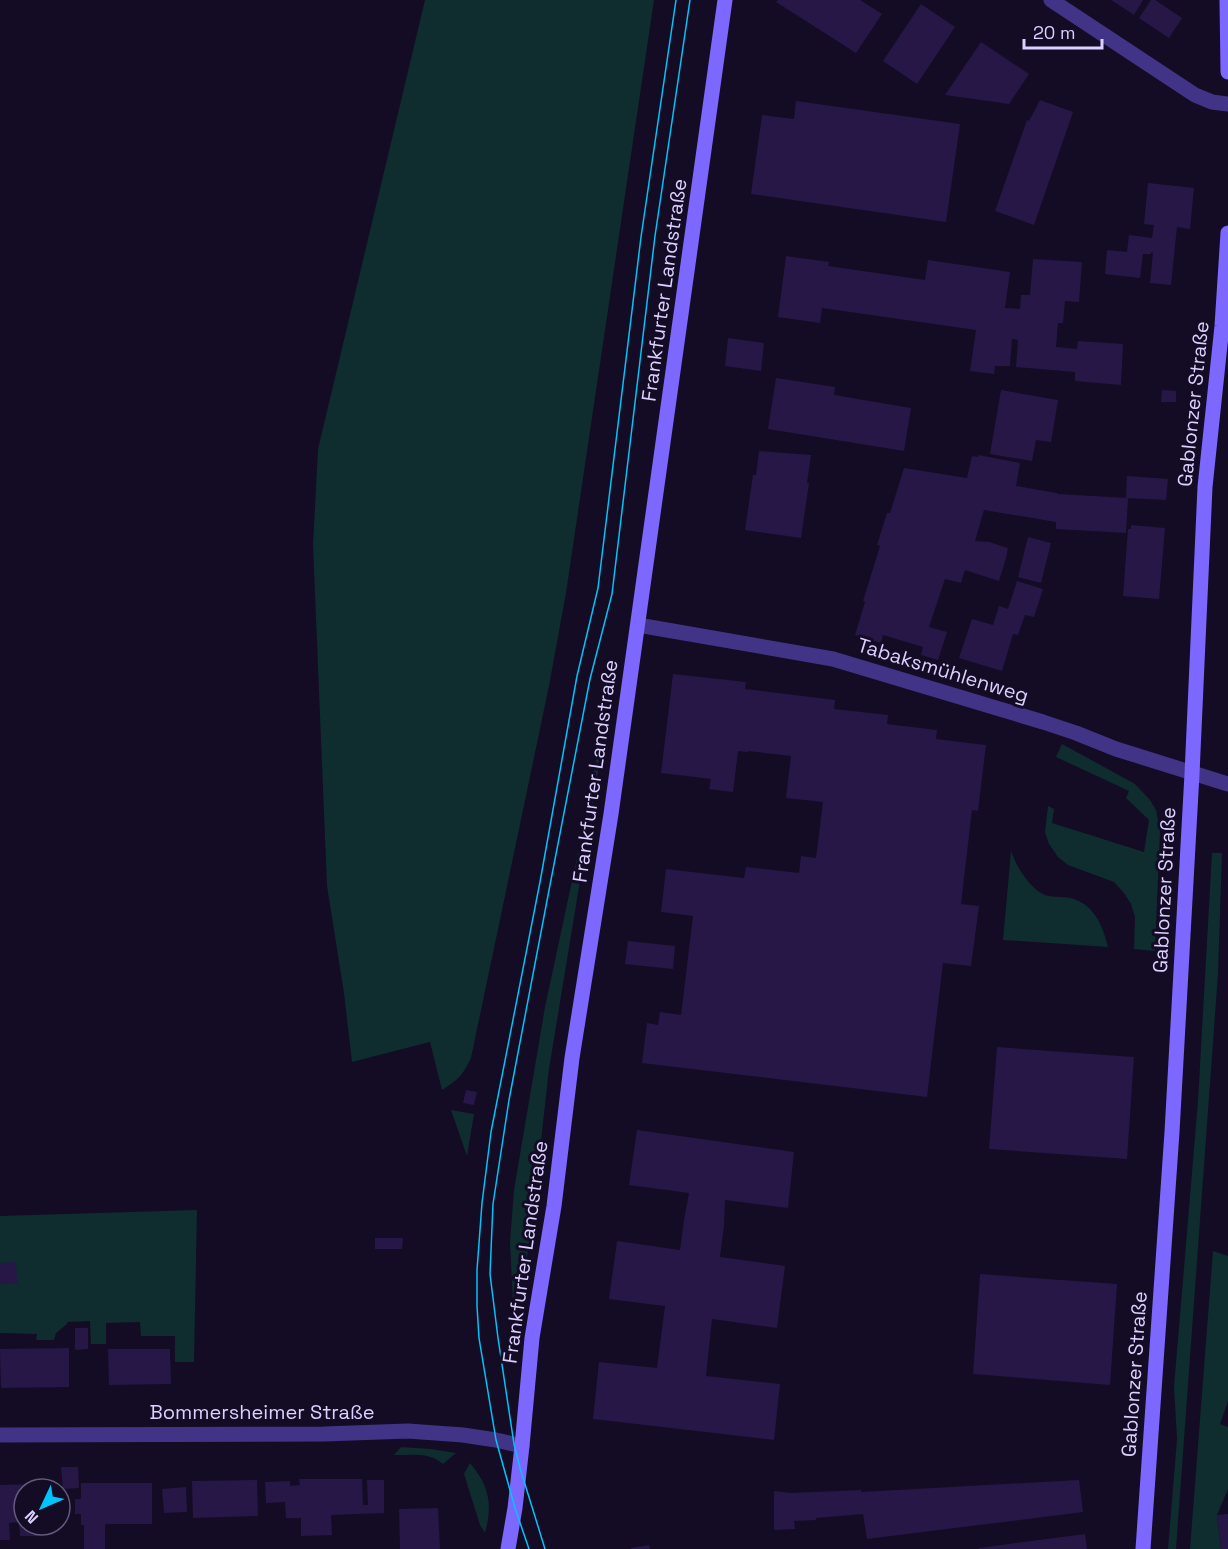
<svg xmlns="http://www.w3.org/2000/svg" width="1228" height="1549" viewBox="0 0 1228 1549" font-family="'Space Grotesk',sans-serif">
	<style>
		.green { fill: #0f2c2f }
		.building { fill: #261747 }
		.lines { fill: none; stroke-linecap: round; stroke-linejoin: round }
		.minor { stroke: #413487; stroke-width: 15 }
		.secondary { stroke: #7c67ff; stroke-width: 15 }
		.tram { stroke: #00c5fb; stroke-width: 1.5 }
		.labels { text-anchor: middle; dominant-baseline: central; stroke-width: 6; stroke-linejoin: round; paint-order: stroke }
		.street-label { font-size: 20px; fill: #dbd0ff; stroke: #130c24 }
	</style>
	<rect width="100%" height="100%" fill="#130c24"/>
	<g class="green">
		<path d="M425,0H654L566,593L549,686L471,1058C463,1075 458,1080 442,1090L430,1042L352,1062L344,993L327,886L313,545L318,449Z"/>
		<polygon points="610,678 613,681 549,1069 530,1239 515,1325 514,1323 510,1242 514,1190 545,1007 588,806"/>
		<polygon points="1062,744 1135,784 1150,800 1156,810 1160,831 1155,951 1134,949 1135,917 1131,904 1124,893 1114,882 1068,865 1058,857 1049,844 1045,832 1048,806 1054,809 1052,823 1144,852 1149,820 1126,798 1129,791 1056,757"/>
		<path d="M1011,851C1016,866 1030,889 1045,895C1054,898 1065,896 1074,899C1096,907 1103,927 1108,947L1003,940Z"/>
		<polygon points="1212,853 1222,853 1218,974 1176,1549 1168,1549 1177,1439 1174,1387 1198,1101"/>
		<polygon points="451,1110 474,1114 467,1156"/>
		<polygon points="197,1210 194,1362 175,1362 175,1336 141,1336 140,1322 106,1323 106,1344 91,1344 90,1321 67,1322 67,1324 56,1333 54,1340 36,1340 37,1334 0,1333 0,1216"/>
		<polygon points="1213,1251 1228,1256 1228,1401 1220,1424 1228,1427 1228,1489 1217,1515 1221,1549 1190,1549"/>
		<path d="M401,1447L431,1449L456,1453L443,1464C430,1452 412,1455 394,1455Z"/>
		<path d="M470,1463C489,1486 493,1504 485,1533L480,1525L464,1474Z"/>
	</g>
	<g class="building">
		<polygon points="778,0 860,0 882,14 856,53 776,2"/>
		<polygon points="1111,0 1143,0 1134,15"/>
		<polygon points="1151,0 1155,0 1182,18 1169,38 1139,18"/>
		<polygon points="921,4 955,27 917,84 883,61"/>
		<polygon points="981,42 1029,74 1009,104 945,95"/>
		<polygon points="1040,100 1073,112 1034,225 995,211 1027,120 1029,121"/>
		<polygon points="796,101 960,124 946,222 751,194 762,115 794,119"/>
		<polygon points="1148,183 1194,188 1190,229 1177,227 1171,285 1150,283 1153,253 1151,252 1151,254 1143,254 1140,278 1105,274 1107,250 1127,252 1129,235 1152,238 1154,225 1144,224"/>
		<polygon points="786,256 829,262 828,266 925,280 928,260 1010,272 1005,308 1020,309 1021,295 1030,295 1033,259 1082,262 1079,302 1065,301 1063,323 1058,323 1056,347 1077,349 1078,341 1123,344 1121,385 1075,381 1075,372 1016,367 1018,340 1012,339 1010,366 995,366 994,374 970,371 976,330 822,308 820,323 778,317"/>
		<polygon points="728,338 764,343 761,371 725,366"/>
		<polygon points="776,378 835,387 834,395 911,408 904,451 768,429"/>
		<polygon points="1001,390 1058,400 1051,442 1036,440 1032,461 990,454"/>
		<polygon points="1162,390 1176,391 1176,402 1161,402"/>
		<polygon points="759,451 811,455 807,483 809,483 801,538 745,530 753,475 756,475"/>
		<polygon points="978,455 1020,463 1016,486 1057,493 1057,494 1128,498 1126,533 1056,529 1056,522 984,510 975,541 989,542 1008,548 1006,558 999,581 965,570 961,583 945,579 929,627 947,632 938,660 921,655 923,647 883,635 881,643 855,635 865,602 863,601 880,546 877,545 887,513 890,513 904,468 967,478 972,456 978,457"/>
		<polygon points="1127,476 1168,479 1166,500 1126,498"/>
		<polygon points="1131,525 1165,528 1159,599 1123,596 1128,529 1131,529"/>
		<polygon points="1028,537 1051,543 1041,583 1018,577"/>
		<polygon points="1017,581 1043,589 1034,617 1025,615 1018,635 1013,634 1002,671 959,658 972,619 993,625 999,606 1008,609"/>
		<polygon points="673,674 746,682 745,689 835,700 834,709 888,715 887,724 937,730 936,739 986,745 978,811 972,810 961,904 979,906 971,966 943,963 927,1097 642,1063 647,1023 658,1025 660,1012 681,1015 693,916 661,912 666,869 744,878 746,867 799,873 801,856 816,858 823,802 786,798 791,756 748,751 748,752 738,751 733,792 709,789 711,779 661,773"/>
		<polygon points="628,941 675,946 673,969 625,964"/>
		<polygon points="997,1047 1134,1057 1127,1159 989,1149"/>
		<polygon points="466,1090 477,1092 474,1105 463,1103"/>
		<polygon points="637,1130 794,1152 788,1208 725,1200 724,1226 720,1257 785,1266 777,1328 712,1319 706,1376 780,1384 774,1440 593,1419 599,1362 657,1368 665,1306 609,1299 617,1241 680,1250 684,1220 689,1193 629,1185"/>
		<polygon points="375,1238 403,1238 402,1249 375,1249"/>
		<polygon points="16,1262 17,1283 0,1284 0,1263"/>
		<polygon points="980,1274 1117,1284 1110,1385 973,1374"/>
		<polygon points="75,1328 88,1328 88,1349 75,1350"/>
		<polygon points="69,1348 69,1387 1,1388 0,1349"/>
		<polygon points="108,1349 170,1349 171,1384 109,1385"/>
		<polygon points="61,1467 78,1467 79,1488 63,1489"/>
		<polygon points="299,1479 362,1479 363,1505 368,1505 367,1480 384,1480 384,1513 331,1515 332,1535 301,1536 301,1518 286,1518 285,1502 266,1503 265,1482 290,1481 290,1486 300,1485"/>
		<polygon points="257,1480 258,1516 193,1518 192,1481"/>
		<polygon points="1079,1480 1083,1512 867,1539 863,1514 816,1518 816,1520 794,1521 795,1529 774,1530 774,1491 791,1493 861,1490 861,1492"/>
		<polygon points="81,1483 152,1483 152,1524 105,1524 105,1549 84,1549 84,1525 81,1525 81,1514 75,1514 75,1499 81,1499"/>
		<polygon points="42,1484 42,1489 24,1489 24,1525 41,1525 42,1536 20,1536 19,1522 9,1523 10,1540 0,1540 0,1485"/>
		<polygon points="186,1487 187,1512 164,1513 162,1489"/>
		<polygon points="438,1508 440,1549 400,1549 399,1509"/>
		<polygon points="1228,1514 1228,1549 1221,1549 1217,1515"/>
		<polygon points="1085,1534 1087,1549 979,1549 979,1548"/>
		<polygon points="649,1545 650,1549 631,1549 631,1548"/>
	</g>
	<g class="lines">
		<g class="minor">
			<polyline points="1051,0 1195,95 1212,102 1228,104"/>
			<polyline points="638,625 833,659 1043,722 1076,733 1116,749 1228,784"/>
			<polyline points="0,1435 324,1434 408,1431 463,1435 496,1440 522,1446"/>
		</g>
		<g class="secondary">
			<polyline points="1227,0 1228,72"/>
			<polyline points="508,1549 515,1508 522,1446 532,1338 554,1206 572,1058 611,814 725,0"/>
			<polyline points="1143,1549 1172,1132 1192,774 1205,487 1222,326 1228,233"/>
		</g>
		<g class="tram">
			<polyline points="529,1549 515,1508 496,1440 479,1338 477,1306 477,1270 482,1203 491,1132 540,882 577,676 598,588 641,237 676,0"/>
			<polyline points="545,1549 520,1468 514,1444 498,1338 490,1274 493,1204 509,1100 550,885 590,679 612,594 655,236 690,0"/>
		</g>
	</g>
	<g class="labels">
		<g class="street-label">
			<text transform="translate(664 290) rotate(-82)">Frankfurter Landstraße</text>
			<text transform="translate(1193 404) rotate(-84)">Gablonzer Straße</text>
			<text transform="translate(943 670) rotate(17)">Tabaksmühlenweg</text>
			<text transform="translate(595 771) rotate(-82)">Frankfurter Landstraße</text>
			<text transform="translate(1164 890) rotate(-87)">Gablonzer Straße</text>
			<text transform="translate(525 1252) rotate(-82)">Frankfurter Landstraße</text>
			<text transform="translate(1134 1374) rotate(-86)">Gablonzer Straße</text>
			<text x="262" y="1412">Bommersheimer Straße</text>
		</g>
	</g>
	<g transform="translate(42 1507) rotate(226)"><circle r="28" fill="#130c24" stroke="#635a7c" stroke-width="1.5"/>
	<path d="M0-4.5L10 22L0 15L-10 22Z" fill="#00c5fb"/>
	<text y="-9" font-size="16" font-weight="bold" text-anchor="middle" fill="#dbd0ff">N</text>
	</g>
	<path d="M1024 39v9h78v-9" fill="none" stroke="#dbd0ff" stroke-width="3"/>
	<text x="1033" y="39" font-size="18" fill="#dbd0ff" stroke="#130c24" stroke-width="4.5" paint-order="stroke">20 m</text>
</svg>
